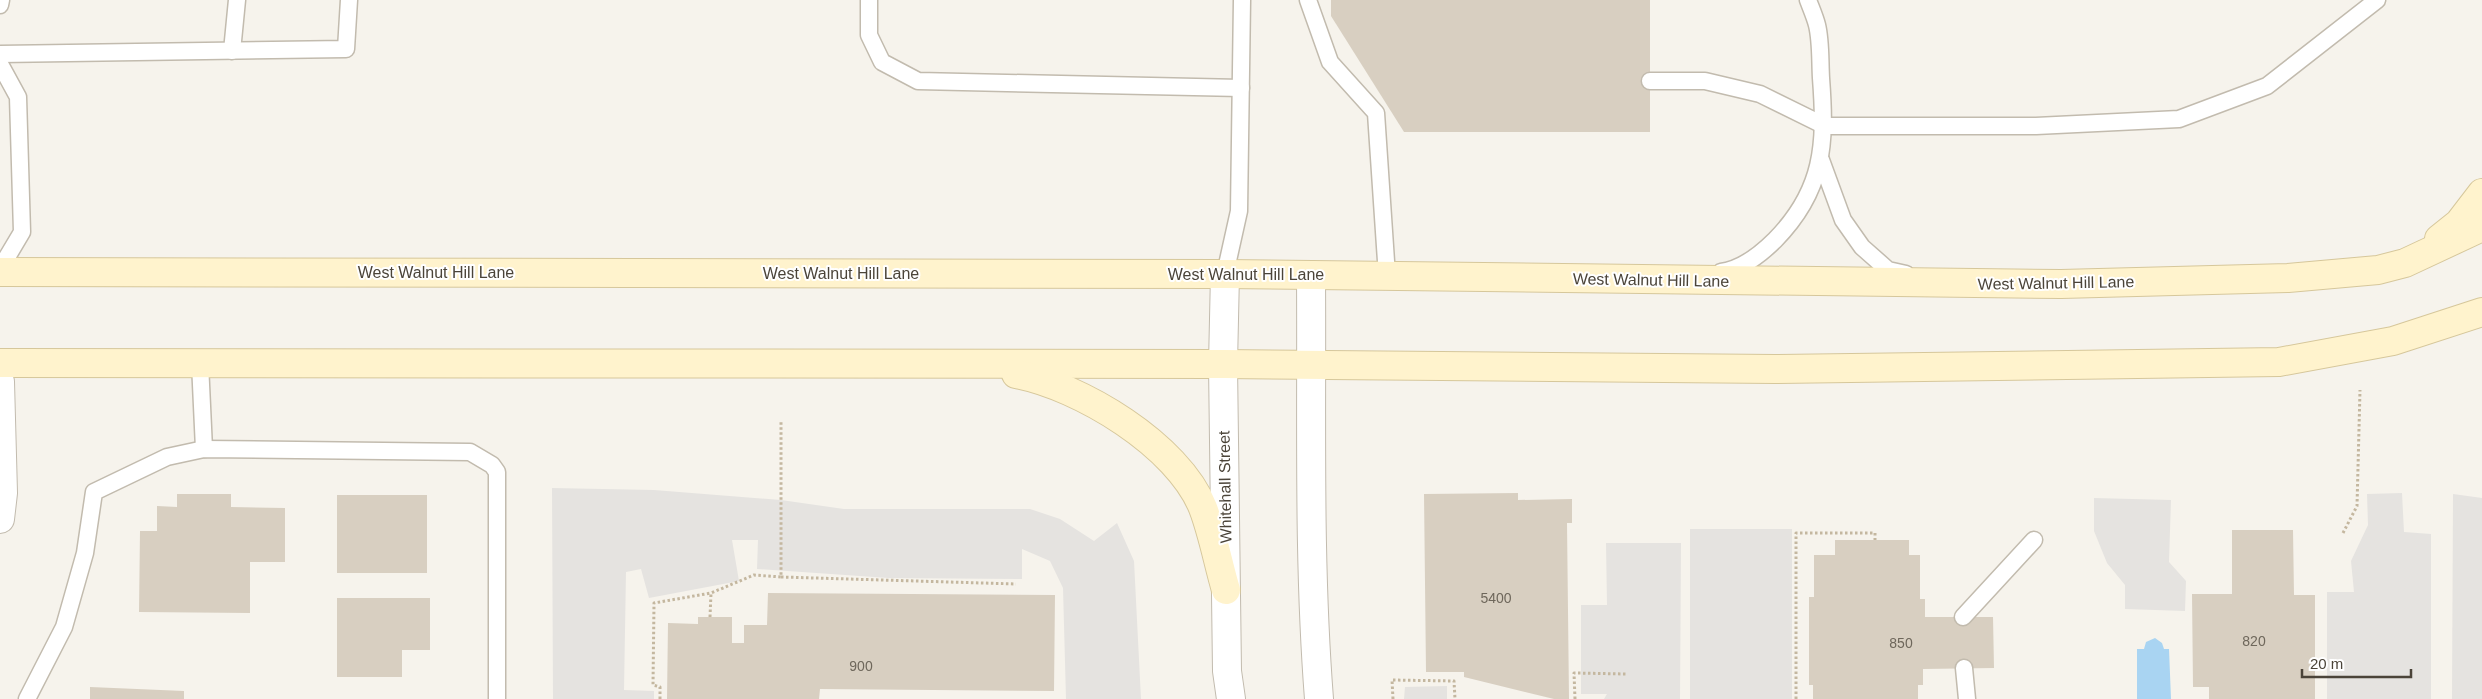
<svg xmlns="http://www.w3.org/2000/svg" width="2482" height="699" viewBox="0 0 2482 699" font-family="Helvetica,sans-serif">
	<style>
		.parking { fill: #e5e3e0 }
		.water { fill: #a9d4f2 }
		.building { fill: #d8cfc1 }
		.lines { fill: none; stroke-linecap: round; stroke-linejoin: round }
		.service-casing { stroke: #c2bbae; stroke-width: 19 }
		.minor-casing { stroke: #c2bbae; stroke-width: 30 }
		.tertiary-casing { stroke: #c2bbae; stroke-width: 30 }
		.secondary-casing { stroke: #d6c79b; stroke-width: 30 }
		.path { stroke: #c4b79f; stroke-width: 3; stroke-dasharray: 2.5 2.5; stroke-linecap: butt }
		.service { stroke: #fff; stroke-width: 16 }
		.minor { stroke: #fff; stroke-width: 28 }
		.tertiary { stroke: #fff; stroke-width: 28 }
		.secondary { stroke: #fff3cd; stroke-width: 28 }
		.labels { text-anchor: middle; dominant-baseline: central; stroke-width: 4; stroke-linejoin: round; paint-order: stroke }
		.number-label { font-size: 14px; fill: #6e675b }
		.street-label { font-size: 16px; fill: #4b4439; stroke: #fff }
	</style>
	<rect width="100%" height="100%" fill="#f6f3ec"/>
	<g class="parking">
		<polygon points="552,488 654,490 781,500 844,509 1030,509 1060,519 1094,541 1117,523 1134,561 1141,699 1066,699 1063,588 1050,561 1022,549 1022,579 889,578 757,569 758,540 732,540 739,581 649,598 641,569 626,572 624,690 654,691 654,699 553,699"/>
		<polygon points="2402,493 2404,532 2431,534 2431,699 2327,699 2327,592 2354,592 2351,561 2368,525 2367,494"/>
		<polygon points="2453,494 2482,498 2482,699 2452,699"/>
		<polygon points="2094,498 2171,500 2169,562 2186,581 2185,611 2125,609 2125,585 2107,563 2094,531"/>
		<rect x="1690" y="529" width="102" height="170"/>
		<polygon points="1606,543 1681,543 1680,699 1604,699 1607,694 1581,694 1581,605 1607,605"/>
		<polygon points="1447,686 1447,699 1404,699 1405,687"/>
	</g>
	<polygon class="water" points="2155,638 2162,643 2164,649 2169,649 2171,699 2137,699 2137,649 2144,649 2146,642"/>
	<g class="building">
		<polygon points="1331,0 1650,0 1650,132 1404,132 1331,16"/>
		<polygon points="1518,493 1518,500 1572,499 1572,523 1567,523 1569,699 1554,699 1464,677 1464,672 1426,672 1424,494"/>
		<polygon points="177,494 231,494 231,507 285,508 285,562 250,562 250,613 139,612 140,531 157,531 157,506 177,507"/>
		<rect x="337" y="495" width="90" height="78"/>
		<polygon points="2232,530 2293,530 2294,595 2315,595 2315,699 2209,699 2209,687 2193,687 2192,594 2232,594"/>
		<polygon points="1835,540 1909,540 1909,555 1920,555 1920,599 1925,599 1925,617 1993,617 1994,668 1923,669 1923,685 1918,685 1918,699 1813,699 1813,685 1809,685 1809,597 1814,597 1814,555 1835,555"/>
		<polygon points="768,593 1055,595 1054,691 820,689 819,699 667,699 668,623 698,624 698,617 732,617 732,643 744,643 744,625 767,625"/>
		<polygon points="337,598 430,598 430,650 402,650 402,677 337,677"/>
		<polygon points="90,687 184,691 184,699 90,699"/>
	</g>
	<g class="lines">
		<defs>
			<g id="service">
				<polyline points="869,0 869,35 882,62 918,81 1241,88"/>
				<polyline points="1308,0 1330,62 1376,113 1387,276"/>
				<polyline points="0,5 1,0"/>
				<polyline points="232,51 237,0"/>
				<polyline points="0,54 346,49 349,0"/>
				<polyline points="0,64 18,97 22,232 0,269"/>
				<polyline points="1650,81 1705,81 1760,94 1825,126 2036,126 2179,119 2267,86 2377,0"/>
				<polyline points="1821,160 1843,220 1862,247 1888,270 1906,274"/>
				<path d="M1721,272C1742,269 1760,255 1775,240C1824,190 1826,144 1821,78C1820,61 1821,41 1817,25C1815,17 1811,8 1808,0"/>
				<polyline points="1225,274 1239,211 1242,0"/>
				<polyline points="200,363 204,449"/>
				<polyline points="1963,617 2034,540"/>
				<polyline points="1964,668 1967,699"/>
				<polyline points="27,699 64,627 85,553 94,492 167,457 204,449 470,452 492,465 497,472 497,699"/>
			</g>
			<polyline id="minor" points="0,382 3,493 0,519"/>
			<g id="tertiary">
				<polyline points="1225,274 1223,364 1227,671 1231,699"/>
				<path d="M1311,275C1312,416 1308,558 1319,699"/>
			</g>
			<g id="secondary">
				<polyline points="2439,239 2459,223 2482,193"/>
				<polyline points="0,272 1225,274 2061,284 2288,278 2378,270 2405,263 2482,227"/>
				<polyline points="0,363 1223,364 1775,369 2279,362 2393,341 2482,312"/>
				<path d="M1016,374C1080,386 1178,445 1203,508C1213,534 1218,563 1226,590"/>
			</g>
		</defs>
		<use href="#service" class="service-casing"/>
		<use href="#minor" class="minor-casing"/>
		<use href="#tertiary" class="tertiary-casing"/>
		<use href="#secondary" class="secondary-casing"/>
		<g class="path">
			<polyline points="2343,533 2357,506 2360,390"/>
			<polyline points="781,577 1016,584"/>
			<polyline points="710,617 711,593 754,575 781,577 781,422"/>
			<polyline points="660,699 660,687 653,685 654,603 711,593"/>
			<polyline points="1393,699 1392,680 1454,681 1455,699"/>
			<polyline points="1575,699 1574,673 1627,674"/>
			<polyline points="1796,699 1796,533 1875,533 1875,540"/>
		</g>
		<use href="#service" class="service"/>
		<use href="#minor" class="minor"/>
		<use href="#tertiary" class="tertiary"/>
		<use href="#secondary" class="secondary"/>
	</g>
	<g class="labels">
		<g class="number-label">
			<text x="1496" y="598">5400</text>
			<text x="2254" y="641">820</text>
			<text x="1901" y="643">850</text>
			<text x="861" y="666">900</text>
		</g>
		<g class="street-label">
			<text x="436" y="272">West Walnut Hill Lane</text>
			<text x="841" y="273">West Walnut Hill Lane</text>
			<text x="1246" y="274">West Walnut Hill Lane</text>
			<text transform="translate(1651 280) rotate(1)">West Walnut Hill Lane</text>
			<text transform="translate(2056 283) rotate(-1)">West Walnut Hill Lane</text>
			<text transform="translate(1225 487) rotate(-91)">Whitehall Street</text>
		</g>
	</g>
	<path d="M2302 669v8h109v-8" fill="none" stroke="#4b4439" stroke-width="2.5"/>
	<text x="2310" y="669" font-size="15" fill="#4b4439" stroke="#ffffff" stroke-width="4" paint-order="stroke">20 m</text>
</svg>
